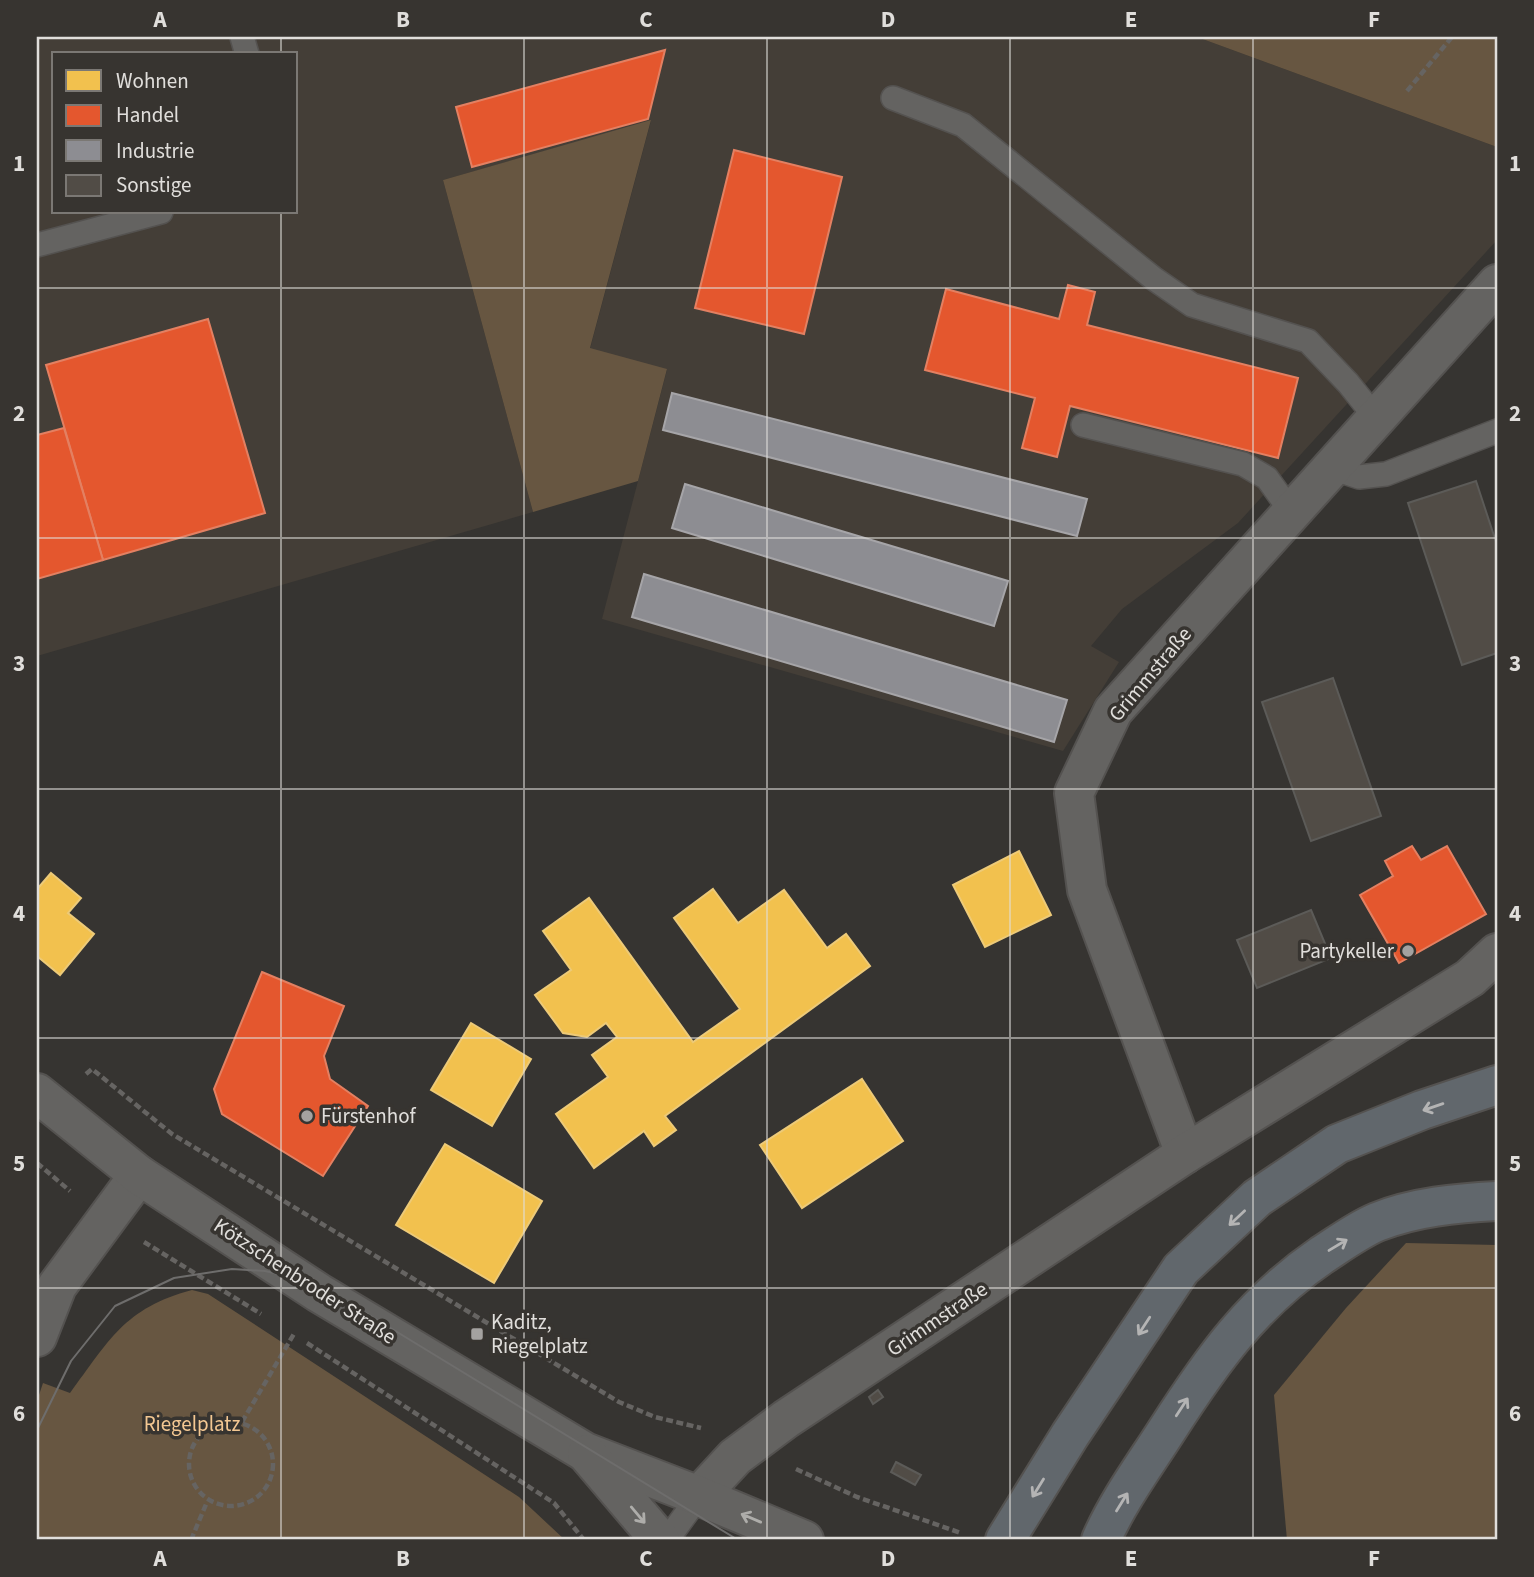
<svg xmlns="http://www.w3.org/2000/svg" width="1534" height="1577" viewBox="0 0 1534 1577" font-family="'Source Sans 3',sans-serif">
	<style>
		.built { fill: #443e37; fill-rule: evenodd }
		.green { fill: #675641 }
		.homes { fill: #f2c14e; stroke: #edca78; stroke-width: 2 }
		.shops { fill: #e4572e; stroke: #e38062; stroke-width: 2 }
		.industry { fill: #8d8d92; stroke: #a6a5a8; stroke-width: 2 }
		.building { fill: #514c46; stroke: #5c5b58; stroke-width: 2 }
		.lines { fill: none; stroke-linecap: round; stroke-linejoin: round }
		.service-casing { stroke: #545250; stroke-width: 26 }
		.minor-casing { stroke: #545250; stroke-width: 42 }
		.tertiary-casing { stroke: #545250; stroke-width: 42 }
		.motorway-casing { stroke: #545250; stroke-width: 42 }
		.path { stroke: #666462; stroke-width: 4.5; stroke-dasharray: 7 3.5; stroke-linecap: butt }
		.service { stroke: #646361; stroke-width: 23 }
		.minor { stroke: #646361; stroke-width: 38 }
		.tertiary { stroke: #646361; stroke-width: 38 }
		.motorway { stroke: #61676c; stroke-width: 38 }
		.tram { stroke: #6e6d6c; stroke-width: 2 }
		.oneway { stroke: #b4b4b4 }
		.oneway2 { stroke: #aeadaa }
		.grid { fill: none; stroke: #e0dedb; stroke-width: 2; stroke-opacity: 0.55 }
		.poi-dot { fill: #a4a2a0; stroke: #373430; stroke-width: 2.5 }
		.labels { text-anchor: middle; dominant-baseline: central; stroke-width: 7; stroke-linejoin: round; paint-order: stroke }
		.street-label { font-size: 21px; fill: #e0dedb; stroke: #373430 }
		.poi-label { font-size: 21px; fill: #e0dedb; stroke: #373430; text-anchor: start }
		.park-label { font-size: 21px; fill: #f3c792; stroke: #373430 }
		.neatline { fill: none; stroke: #e0dedb; stroke-width: 2.5 }
		.grid-label { font-size: 23px; text-anchor: middle; font-weight: bold; fill: #e0dedb }
	</style>
	<rect width="100%" height="100%" fill="#363431"/>
	<path class="built" d="M37,37H1197L1497,147V240L1238,523L1122,609L1091,646L1119,662L1063,751L602,619L667,370L590,349L651,121L443,180L533,512L37,656ZM54,54H296V212H54Z"/>
	<g class="green">
		<polygon points="1197,37 1497,37 1497,147"/>
		<polygon points="651,120 590,348 667,369 638,481 533,512 443,180"/>
		<polygon points="1406,1243 1497,1245 1497,1540 1287,1540 1274,1395 1346,1308"/>
		<path d="M192,1290L208,1294L519,1497L565,1540H37V1401L43,1383L70,1393C109,1341 124,1308 192,1290Z"/>
	</g>
	<g class="homes">
		<polygon points="1019,851 1051,915 985,947 953,885"/>
		<polygon points="51,873 81,898 68,913 94,934 60,975 37,956 37,885 39,887"/>
		<polygon points="713,889 738,923 784,890 827,948 846,934 870,966 665,1116 676,1130 654,1146 644,1131 594,1168 556,1114 608,1077 592,1055 617,1037 606,1023 587,1037 563,1033 535,995 571,970 543,931 589,898 693,1042 740,1009 674,918"/>
		<polygon points="471,1023 531,1059 492,1126 431,1090"/>
		<polygon points="862,1079 903,1141 802,1208 760,1145"/>
		<polygon points="445,1144 542,1201 494,1283 396,1225"/>
	</g>
	<g class="shops">
		<polygon points="665,50 648,119 472,167 456,107"/>
		<polygon points="734,150 842,177 804,334 695,308"/>
		<polygon points="1068,285 1095,292 1087,325 1298,378 1278,458 1070,406 1057,457 1022,448 1035,398 925,370 946,289 1059,319"/>
		<polygon points="208,319 265,513 103,560 46,365"/>
		<polygon points="64,428 103,560 37,579 37,435"/>
		<polygon points="1412,846 1421,860 1447,846 1486,914 1399,963 1360,895 1393,876 1385,861"/>
		<polygon points="262,972 344,1006 324,1056 330,1079 368,1106 323,1176 222,1114 214,1089"/>
	</g>
	<g class="industry">
		<polygon points="672,393 1087,499 1077,536 663,430"/>
		<polygon points="685,484 1008,581 994,626 672,528"/>
		<polygon points="644,574 1067,700 1054,742 632,617"/>
	</g>
	<g class="building">
		<polygon points="1476,481 1497,545 1497,653 1462,665 1408,503"/>
		<polygon points="1333,678 1381,816 1311,841 1262,702"/>
		<polygon points="1311,910 1331,958 1257,988 1237,940"/>
		<polygon points="878,1390 883,1397 873,1404 869,1397"/>
		<polygon points="896,1462 921,1475 915,1485 891,1472"/>
	</g>
	<g class="lines">
		<defs>
			<g id="service">
				<polyline points="242,37 247,54"/>
				<polyline points="893,98 963,125 1153,278 1192,305 1308,341 1348,383 1376,418"/>
				<polyline points="37,245 161,212"/>
				<polyline points="1083,425 1243,464 1267,478 1292,513"/>
				<polyline points="1332,468 1359,477 1386,474 1497,431"/>
				<polyline points="667,1540 699,1496"/>
			</g>
			<g id="minor">
				<polyline points="1185,1154 1087,890 1074,793 1113,711 1497,284"/>
				<polyline points="37,1337 57,1286 139,1175"/>
				<polyline points="699,1496 735,1457 786,1419 1185,1154 1470,978 1497,953"/>
			</g>
			<g id="tertiary">
				<polyline points="37,1093 139,1175 319,1293 585,1452 699,1496 804,1540"/>
				<polyline points="587,1454 660,1540"/>
			</g>
			<g id="motorway">
				<polyline points="1005,1540 1070,1435 1181,1269 1257,1198 1337,1144 1422,1110 1497,1085"/>
				<path d="M1101,1540C1118,1501 1144,1466 1167,1430C1212,1360 1252,1303 1322,1255C1339,1244 1358,1230 1377,1222C1414,1207 1457,1203 1497,1201"/>
			</g>
		</defs>
		<use href="#service" class="service-casing"/>
		<use href="#minor" class="minor-casing"/>
		<use href="#tertiary" class="tertiary-casing"/>
		<use href="#motorway" class="motorway-casing"/>
		<g class="path">
			<polyline points="1407,91 1452,37"/>
			<polyline points="86,1074 92,1069 172,1134 619,1402 655,1417 701,1428"/>
			<polyline points="37,1163 70,1191"/>
			<polyline points="144,1242 261,1314"/>
			<polyline points="307,1343 554,1503 584,1540"/>
			<circle cx="231" cy="1464" r="42"/>
			<polyline points="242,1422 295,1332"/>
			<polyline points="796,1469 857,1497 961,1533"/>
			<polyline points="191,1540 207,1502"/>
		</g>
		<use href="#service" class="service"/>
		<use href="#minor" class="minor"/>
		<use href="#tertiary" class="tertiary"/>
		<use href="#motorway" class="motorway"/>
		<polyline class="tram" points="37,1430 71,1361 115,1306 174,1278 232,1269 265,1271 296,1278 322,1288 361,1310 738,1540"/>
	</g>
	<defs><path id="oneway-shaft" d="M-6 0H5M1.5-3L5.5 0L1.5 3" fill="none" stroke-width="1.6" stroke-linecap="round" stroke-linejoin="round" transform="scale(1.75)"/></defs>
	<g class="oneway">
		<use href="#oneway-shaft" transform="translate(1433 1107) rotate(161)"/>
		<use href="#oneway-shaft" transform="translate(1237 1218) rotate(137)"/>
		<use href="#oneway-shaft" transform="translate(1338 1245) rotate(-31)"/>
		<use href="#oneway-shaft" transform="translate(1144 1326) rotate(123)"/>
		<use href="#oneway-shaft" transform="translate(1182 1407) rotate(-57)"/>
		<use href="#oneway-shaft" transform="translate(1038 1488) rotate(122)"/>
		<use href="#oneway-shaft" transform="translate(1122 1502) rotate(-58)"/>
	</g>
	<g class="oneway2">
		<use href="#oneway-shaft" transform="translate(638 1515) rotate(50)"/>
		<use href="#oneway-shaft" transform="translate(751 1518) rotate(-157)"/>
	</g>
	<path class="grid" d="M281,37V54M524,37V1540M767,37V1540M1010,37V1540M1253,37V1540M281,212V1540M37,288H1497M37,538H1497M37,789H1497M37,1038H1497M37,1288H1497"/>
	<g class="poi-dot">
		<circle cx="1408" cy="951" r="7"/>
		<circle cx="307" cy="1116" r="7"/>
		<rect x="470" y="1327" width="14" height="14" rx="3.5"/>
	</g>
	<g class="labels">
		<g class="street-label">
			<text transform="translate(1150 674) rotate(-50)">Grimmstraße</text>
			<text transform="translate(305 1281) rotate(33)">Kötzschenbroder Straße</text>
			<text transform="translate(937 1319) rotate(-34)">Grimmstraße</text>
		</g>
		<g class="poi-label">
			<text x="1394" y="951" text-anchor="end">Partykeller</text>
			<text x="321" y="1116">Fürstenhof</text>
			<text x="491" y="1322">Kaditz,<tspan x="491" dy="24">Riegelplatz</tspan></text>
		</g>
		<g class="park-label">
			<text x="192" y="1424">Riegelplatz</text>
		</g>
	</g>
	<rect width="1534" height="1577" fill="none" stroke="#373430" stroke-width="77"/>
	<rect x="52" y="52" width="245" height="161" fill="#373430" stroke="#7b7874" stroke-width="2"/>
	<rect x="66" y="70" width="35" height="21" fill="#f2c14e" stroke="#7b7874" stroke-width="2"/>
	<text x="116" y="88" font-size="21" fill="#e0dedb">Wohnen</text>
	<rect x="66" y="105" width="35" height="21" fill="#e4572e" stroke="#7b7874" stroke-width="2"/>
	<text x="116" y="122" font-size="21" fill="#e0dedb">Handel</text>
	<rect x="66" y="140" width="35" height="21" fill="#8d8d92" stroke="#7b7874" stroke-width="2"/>
	<text x="116" y="158" font-size="21" fill="#e0dedb">Industrie</text>
	<rect x="66" y="175" width="35" height="21" fill="#514c46" stroke="#7b7874" stroke-width="2"/>
	<text x="116" y="192" font-size="21" fill="#e0dedb">Sonstige</text>
	<rect x="38" y="38" width="1458" height="1500" class="neatline"/>
	<g class="grid-label">
		<text x="160" y="27">A</text>
		<text x="403" y="27">B</text>
		<text x="646" y="27">C</text>
		<text x="888" y="27">D</text>
		<text x="1131" y="27">E</text>
		<text x="1374" y="27">F</text>
		<text x="19" y="171">1</text>
		<text x="1515" y="171">1</text>
		<text x="19" y="421">2</text>
		<text x="1515" y="421">2</text>
		<text x="19" y="671">3</text>
		<text x="1515" y="671">3</text>
		<text x="19" y="921">4</text>
		<text x="1515" y="921">4</text>
		<text x="19" y="1171">5</text>
		<text x="1515" y="1171">5</text>
		<text x="19" y="1421">6</text>
		<text x="1515" y="1421">6</text>
		<text x="160" y="1566">A</text>
		<text x="403" y="1566">B</text>
		<text x="646" y="1566">C</text>
		<text x="888" y="1566">D</text>
		<text x="1131" y="1566">E</text>
		<text x="1374" y="1566">F</text>
	</g>
</svg>
